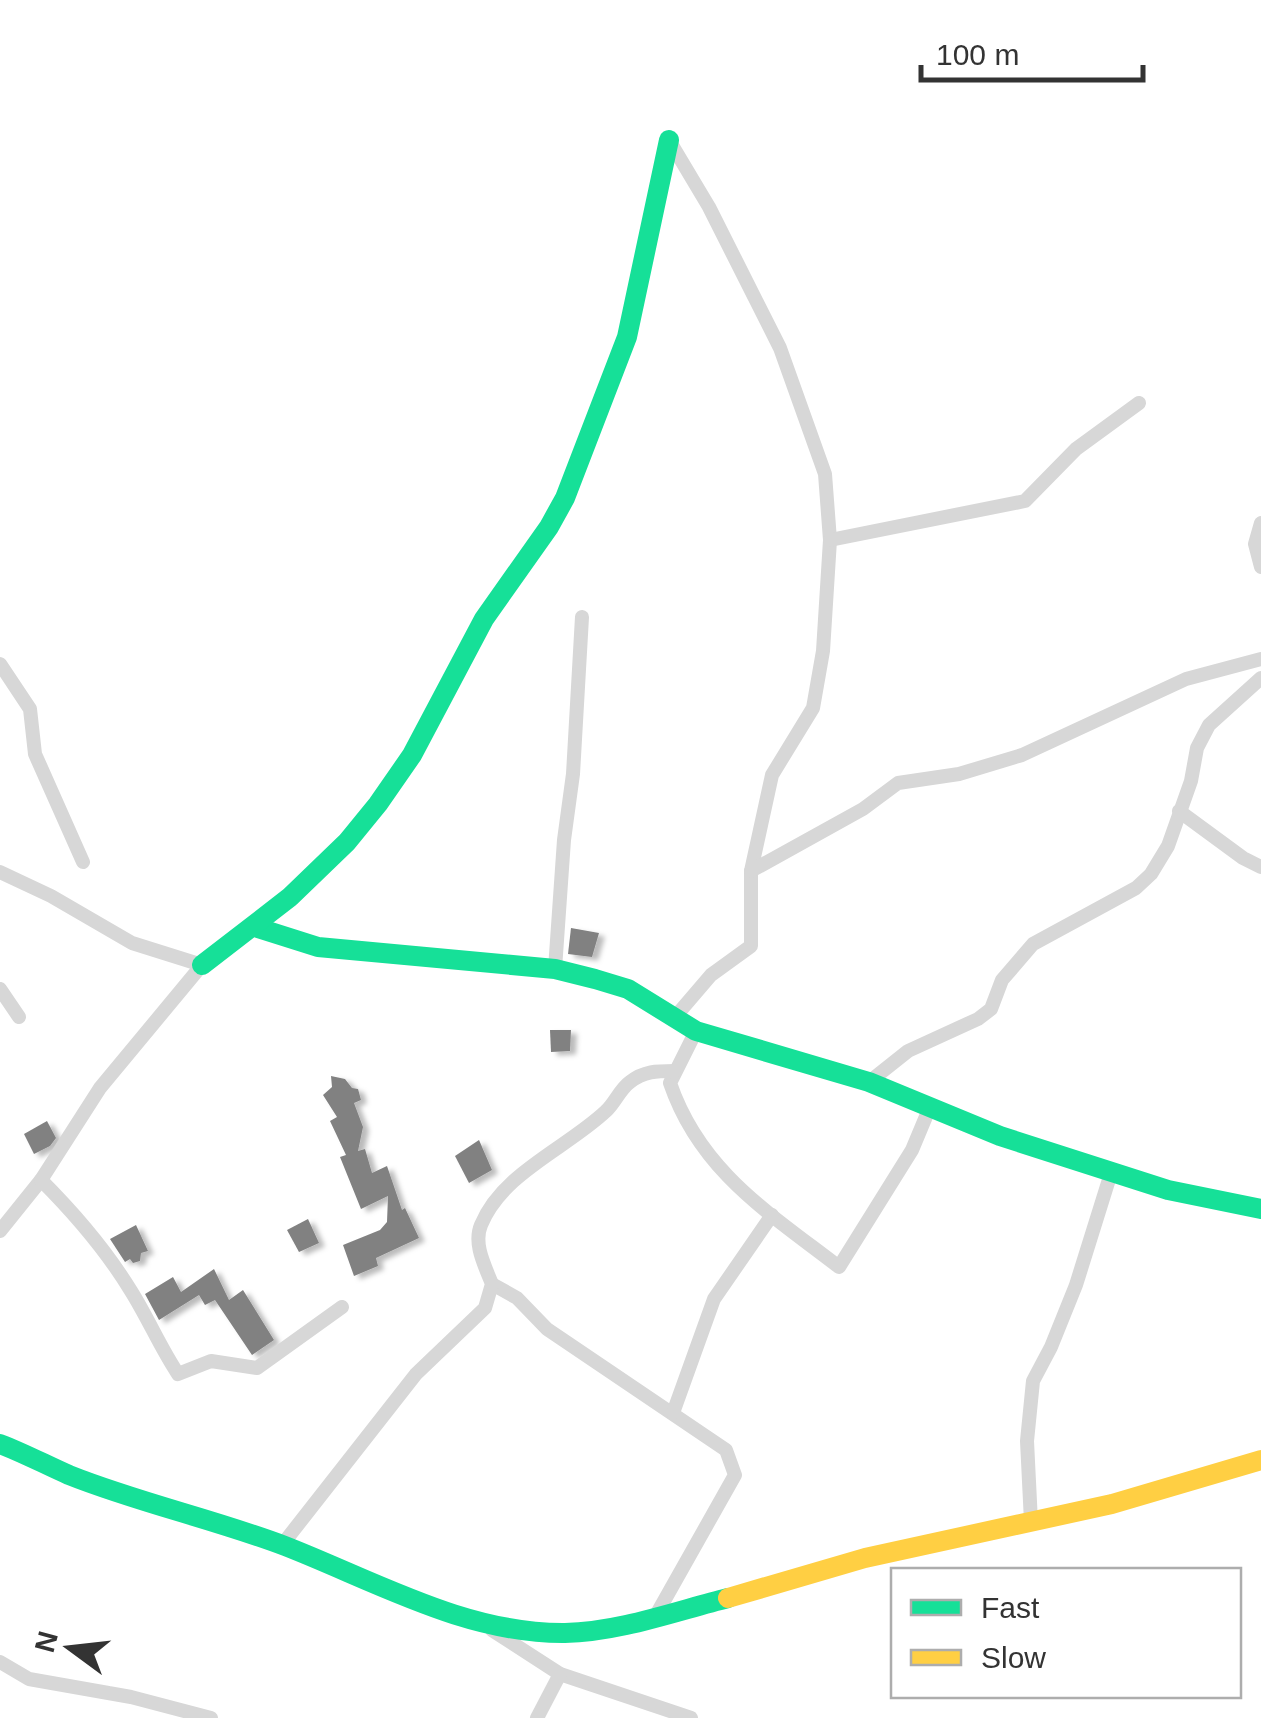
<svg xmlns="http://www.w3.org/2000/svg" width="1261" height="1718" viewBox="0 0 1261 1718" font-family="Helvetica,sans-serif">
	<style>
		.building { fill: #818181; filter: url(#shadow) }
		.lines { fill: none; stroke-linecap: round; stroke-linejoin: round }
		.street { stroke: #d7d7d7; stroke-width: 14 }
		.fast { stroke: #16e098; stroke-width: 20 }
		.slow { stroke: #ffcf43; stroke-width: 20 }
	</style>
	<defs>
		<filter id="shadow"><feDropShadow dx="6" dy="3.5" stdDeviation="2.5" flood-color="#0004"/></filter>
	</defs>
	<rect width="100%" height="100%" fill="#fff"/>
	<g class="building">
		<polygon points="571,928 599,933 592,957 568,954"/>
		<polygon points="550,1030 571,1030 570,1051 551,1052"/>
		<polygon points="331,1076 345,1079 352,1088 358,1089 361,1100 354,1103 363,1127 358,1151 365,1149 372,1173 387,1166 402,1210 405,1208 419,1238 376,1258 378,1266 354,1276 343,1245 380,1230 387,1222 388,1196 361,1209 340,1157 346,1155 330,1121 337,1117 323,1095 332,1087"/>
		<polygon points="47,1121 56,1138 50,1146 34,1154 24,1134"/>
		<polygon points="479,1140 492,1170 469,1183 455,1156"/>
		<polygon points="308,1219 319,1243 299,1252 287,1230"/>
		<polygon points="136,1225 148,1251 141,1253 140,1261 133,1263 130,1259 125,1262 110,1239"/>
		<polygon points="214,1269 229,1300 243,1290 274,1340 252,1355 215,1300 205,1305 199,1295 159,1320 145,1294 173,1277 181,1292"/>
	</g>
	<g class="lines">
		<g class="street">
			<polyline points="669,140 709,207 780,348 825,474 830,540 823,651 813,708 772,775 751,871 751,946 711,975 675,1017"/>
			<polyline points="1261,523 1255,544 1261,567"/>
			<polyline points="830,540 1025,501 1076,449 1139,403"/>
			<polyline points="0,664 30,709 35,754 83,862"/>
			<polyline points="1179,811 1243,858 1261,867"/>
			<polyline points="751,871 863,809 898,783 959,774 1022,755 1186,679 1261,659"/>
			<polyline points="0,872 51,896 132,943 202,965 100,1088 41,1180 0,1231"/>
			<polyline points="555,969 564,840 573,774 582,617"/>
			<polyline points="0,989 19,1017"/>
			<path d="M696,1031L670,1083C700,1171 769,1213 839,1267L912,1150L930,1107"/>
			<polyline points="869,1082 908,1051 978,1019 991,1009 1002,980 1033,944 1136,888 1151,874 1168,846 1191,781 1197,748 1209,725 1261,678"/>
			<path d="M41,1180C74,1213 106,1250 131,1291C148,1318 160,1347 178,1374L211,1361L257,1368L342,1307"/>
			<polyline points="492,1284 517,1298 547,1329 726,1450 735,1475 655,1617"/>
			<polyline points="673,1413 714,1299 772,1215"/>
			<polyline points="1031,1522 1027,1441 1033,1381 1051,1347 1076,1285 1111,1173"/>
			<path d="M282,1545L416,1374L485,1308L492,1284C485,1266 473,1244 481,1225C502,1173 567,1148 606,1111C615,1103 620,1089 630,1082C644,1071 657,1071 674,1071"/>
			<polyline points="492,1630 560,1674 691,1718"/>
			<polyline points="0,1662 29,1679 131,1697 211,1718"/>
			<polyline points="537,1718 560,1674"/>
		</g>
		<g class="fast">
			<polyline points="255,927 318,947 555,969 595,979 628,989 696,1031 869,1082 1000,1136 1168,1190 1261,1209"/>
			<polyline points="202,965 290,897 347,842 378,804 412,755 484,619 549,527 565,498 627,337 669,140"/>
			<path d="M0,1444C24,1453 46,1465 69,1475C139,1503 214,1519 285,1546C375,1581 466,1634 565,1633C619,1632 676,1611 728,1598"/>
		</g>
		<polyline class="slow" points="728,1598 865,1558 1112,1504 1261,1460"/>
	</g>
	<rect x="891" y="1568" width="350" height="130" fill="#ffffff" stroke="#adadad" stroke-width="2.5"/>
	<rect x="911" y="1600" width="50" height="15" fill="#16e098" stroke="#adadad" stroke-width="2.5"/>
	<text x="981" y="1618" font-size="30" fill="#333333">Fast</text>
	<rect x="911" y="1650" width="50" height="15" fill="#ffcf43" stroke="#adadad" stroke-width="2.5"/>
	<text x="981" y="1668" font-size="30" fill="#333333">Slow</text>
	<g transform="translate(70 1648) rotate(285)" stroke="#ffffff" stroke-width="8" paint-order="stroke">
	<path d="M0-8L18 38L0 25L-18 38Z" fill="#333333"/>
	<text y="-15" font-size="28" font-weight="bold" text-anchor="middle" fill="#333333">N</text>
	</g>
	<path d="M921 65v15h222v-15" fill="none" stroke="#333333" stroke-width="5"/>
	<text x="936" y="65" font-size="30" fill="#333333" stroke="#ffffff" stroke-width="8" paint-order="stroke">100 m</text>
</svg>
